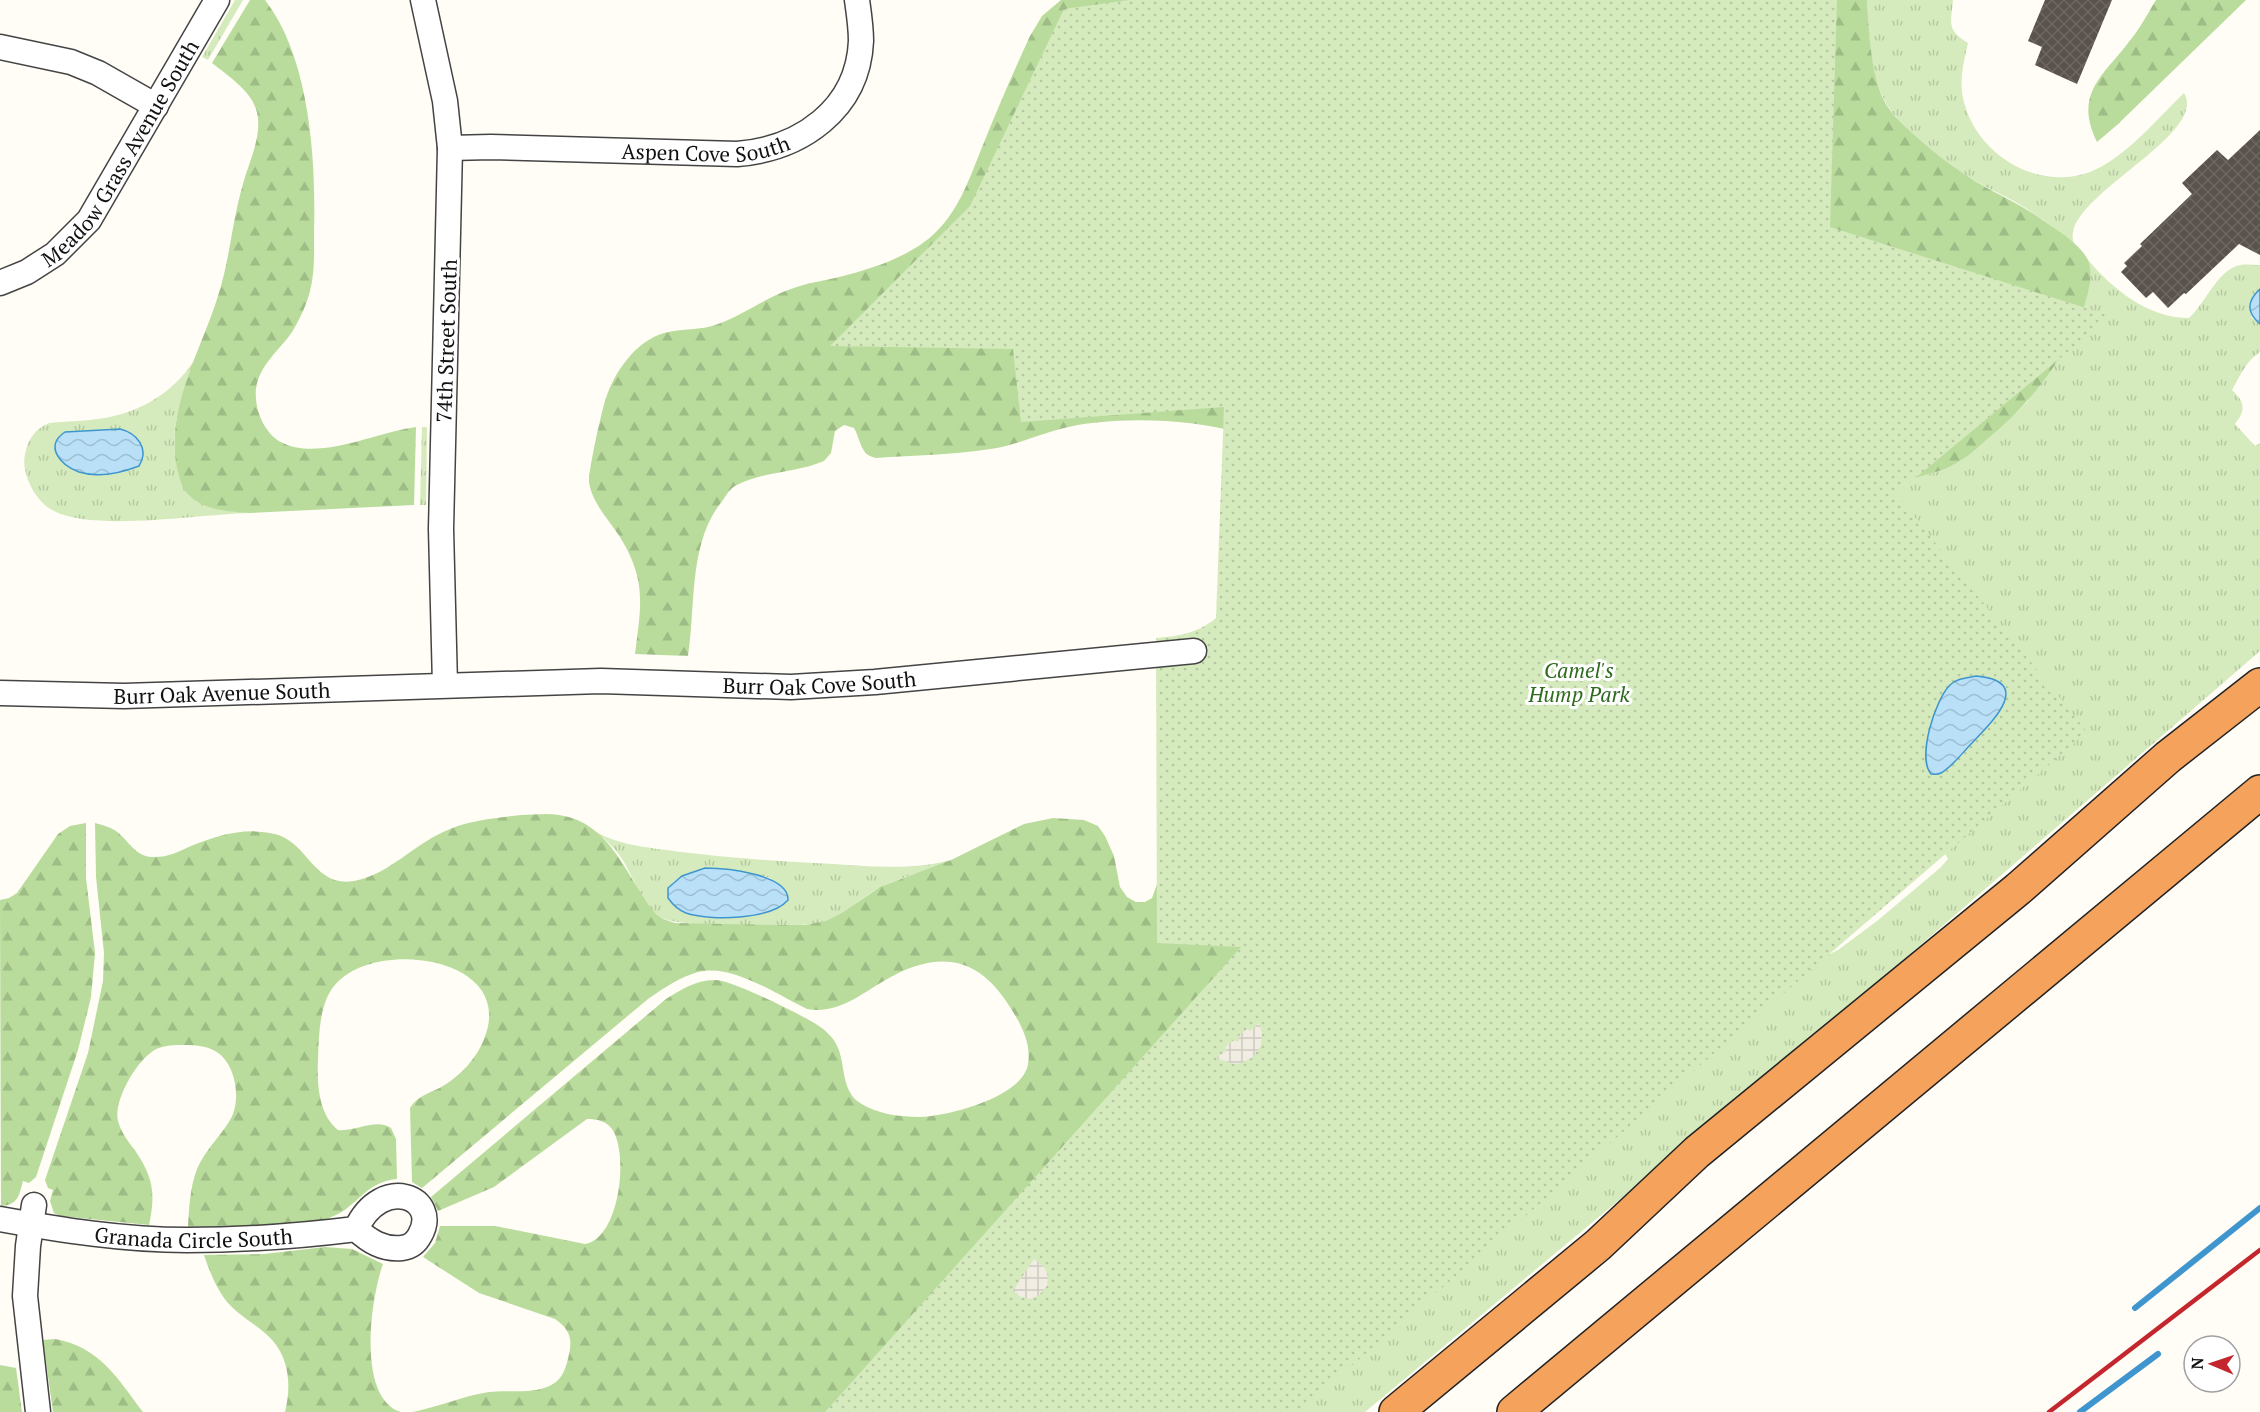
<svg xmlns="http://www.w3.org/2000/svg" width="2260" height="1412" viewBox="0 0 2260 1412" font-family="'PT Serif',serif">
	<style>
		.grass { fill: url(#grass-tufts); fill-rule: evenodd }
		.forest { fill: url(#forest-firs) }
		.park { fill: url(#park-dots) }
		.plaza { fill: url(#plaza-grid) }
		.water { fill: url(#water-waves); stroke: #3f96cf; stroke-width: 1.5 }
		.lines { fill: none; stroke-linecap: round; stroke-linejoin: round }
		.stream { stroke: #3f96cf; stroke-width: 6 }
		.building { fill: url(#building-cross-hatch) }
		.street-casing { stroke: #444; stroke-width: 27 }
		.highway-casing { stroke: #222; stroke-width: 36 }
		.street { stroke: #fff; stroke-width: 24 }
		.highway { stroke: #f5a25d; stroke-width: 33 }
		.rail { stroke: #c4262e; stroke-width: 4.5 }
		.labels { text-anchor: middle; dominant-baseline: central; stroke-width: 6; stroke-linejoin: round; paint-order: stroke }
		.street-label { font-size: 21px; fill: #111; stroke: #fff }
		.park-label { font-size: 21px; font-style: italic; fill: #2f6b1f; stroke: #fff }
	</style>
	<defs>
		<pattern id="grass-tufts" width="24" height="20" patternUnits="userSpaceOnUse" patternTransform="scale(1.5)"><rect width="24" height="20" fill="#d5ebbd"/><path d="M3 7l-1-3M5 7V3M7 7l1-3M15 17l-1-3M17 17v-4M19 17l1-3" fill="none" stroke="#b6c8a1"/></pattern>
		<pattern id="forest-firs" width="22" height="20" patternUnits="userSpaceOnUse" patternTransform="scale(1.5)"><rect width="22" height="20" fill="#b9dc9c"/><path d="M5 1l3.5 6h-7zM16 11l3.5 6h-7z" fill="#9ebc85"/></pattern>
		<pattern id="park-dots" width="8" height="8" patternUnits="userSpaceOnUse" patternTransform="scale(1.5)"><rect width="8" height="8" fill="#d5ebbd"/><path d="M2 2h.1M6 6h.1" fill="none" stroke="#b6c8a1" stroke-width="1.8" stroke-linecap="round"/></pattern>
		<pattern id="plaza-grid" width="8" height="8" patternUnits="userSpaceOnUse" patternTransform="scale(1.5)"><rect width="8" height="8" fill="#f1ede2"/><path d="M0 4h8M4 0v8" fill="none" stroke="#cecac1"/></pattern>
		<pattern id="water-waves" width="16" height="10" patternUnits="userSpaceOnUse" patternTransform="scale(1.5)"><rect width="16" height="10" fill="#b9e0f7"/><path d="M0 5q4-4 8 0t8 0" fill="none" stroke="#9ebfd3"/></pattern>
		<pattern id="building-cross-hatch" width="8" height="8" patternUnits="userSpaceOnUse" patternTransform="scale(1.5)"><rect width="8" height="8" fill="#5a524d"/><path d="M0 0l8 8M0 8l8-8" fill="none" stroke="#6d6662"/></pattern>
	</defs>
	<rect width="100%" height="100%" fill="#fffdf5"/>
	<g class="grass">
		<polygon points="235,0 243,0 208,60 202,57"/>
		<path d="M1867,0H1953C1951,23 1946,30 1968,43C1964,61 1959,79 1963,98C1974,152 2035,192 2090,172C2125,158 2157,119 2184,93C2211,137 2047,204 2076,247C2058,230 2038,215 2017,203C2007,197 1998,193 1988,188C1957,172 1895,128 1882,95C1869,66 1869,31 1867,0Z"/>
		<path d="M2087,259C2113,289 2147,318 2189,318C2206,303 2217,270 2240,265C2246,264 2254,265 2260,265V289L2256,293L2251,317L2260,324V352C2246,361 2240,376 2232,390C2245,402 2246,410 2235,424L2255,446L2260,443V651L1812,1039L1365,1412H906L1838,950L1877,921L1940,868L1948,859L1752,494L1935,473L1960,461L1991,436L2027,402L2088,291L2090,269Z"/>
		<path d="M200,350C185,389 166,429 178,470C180,481 184,491 192,498C207,510 232,511 250,513C202,514 94,532 54,511C42,505 33,493 28,480C25,472 23,463 25,454C28,439 35,429 49,423C70,421 93,421 114,416C150,408 183,384 200,350ZM120,429L142,461C131,478 97,474 79,471L65,432Z"/>
		<polygon points="422,427 427,427 426,505 420,505"/>
		<path d="M596,832C621,846 653,848 681,852C725,857 769,861 814,863C859,865 906,872 951,860C927,871 902,877 879,888C860,898 845,916 825,922C803,928 673,929 658,916C642,902 634,880 624,862C617,850 607,841 596,832ZM705,868H716L771,878L741,916H705L686,913L672,883L682,876Z"/>
	</g>
	<g class="forest">
		<path d="M250,0H265C310,58 316,160 314,232C314,251 315,272 310,291C307,304 299,321 292,332C279,351 259,365 256,389C254,409 264,434 283,443C319,461 377,432 416,427L414,505L250,513C232,512 207,510 193,499C185,493 181,484 179,476C161,417 201,351 218,296C230,259 232,221 243,184C249,161 264,133 256,109C250,90 227,75 212,63Z"/>
		<path d="M1061,0H1867C1869,31 1870,65 1881,94C1887,110 1900,122 1912,133C1934,153 1959,172 1985,187C2005,198 2025,207 2044,221C2058,231 2080,244 2088,260C2094,274 2088,295 2083,309C2064,362 2028,406 1984,442C1974,451 1963,460 1951,466C1940,472 1929,474 1917,477L1236,432C1188,418 1109,416 1060,429C1037,435 1014,446 990,449C953,455 914,455 876,458C860,455 861,440 854,428L844,425L835,431L831,453L824,461C796,473 763,471 735,486C730,489 726,495 723,500C688,542 696,605 688,656L635,654C641,606 647,581 620,537C609,520 592,503 589,482C588,472 602,409 606,398C615,371 636,341 664,333C682,328 700,331 718,324C743,315 765,298 791,289C806,283 823,281 839,277C872,269 912,256 936,232C961,208 972,171 985,140C999,105 1014,71 1030,36L1042,16Z"/>
		<path d="M2156,0H2246L2117,125L2097,142C2074,94 2102,77 2128,43C2139,30 2147,15 2156,0Z"/>
		<path d="M521,815C533,815 547,813 559,815C613,823 626,879 657,915L663,919L675,923L778,925H805L826,921L842,913L880,887L951,860L1024,824L1053,818L1084,820L1098,826L1105,836L1114,856L1120,887L1127,897L1136,902H1145L1152,898L1165,862L1300,890L906,1412H413C438,1407 463,1396 489,1392C510,1389 537,1396 556,1382C565,1375 568,1360 570,1349C572,1334 566,1327 555,1319L479,1293L423,1257L435,1243L440,1226H495L585,1244C620,1238 629,1153 612,1129C606,1121 597,1119 587,1119L494,1187L438,1211L431,1197L666,999C680,990 698,979 716,980C734,981 807,1017 822,1028C827,1032 832,1037 835,1042C847,1061 839,1089 860,1103C877,1114 900,1117 920,1117C949,1116 1023,1097 1028,1064C1032,1041 1018,1019 1006,1001C975,955 936,952 889,978C863,992 839,1015 807,1009C777,995 732,963 698,972C680,977 664,988 648,999L422,1188L412,1182L410,1108C418,1095 431,1093 443,1086C460,1076 477,1058 484,1039C518,957 375,937 335,985C319,1003 319,1036 318,1059C317,1083 318,1114 338,1130C356,1132 375,1118 391,1128L396,1139L397,1179C363,1182 357,1210 326,1219C316,1222 304,1221 294,1223C258,1226 223,1227 188,1227C189,1208 190,1187 197,1169C205,1150 220,1137 230,1120C242,1101 236,1062 215,1051C205,1045 191,1045 180,1045C171,1045 160,1046 153,1051C136,1062 113,1101 118,1121C121,1132 127,1140 134,1149C153,1176 156,1193 149,1225L60,1216L54,1213L50,1201L53,1190L48,1188L45,1180L88,1053L103,981L104,953L96,877L95,823C102,825 110,827 116,831C128,840 136,857 152,857C166,858 178,852 191,846C219,835 245,827 275,834C308,842 314,888 354,881C389,875 416,842 450,829C472,820 497,818 521,815Z"/>
		<path d="M86,823V878L95,953L91,997L78,1050L36,1177L29,1183L23,1181C19,1196 18,1205 1,1206L0,900L9,898L17,893L58,834L70,826Z"/>
		<path d="M325,1247L352,1249L383,1264C371,1297 356,1398 401,1412H285C291,1388 290,1361 273,1341C259,1325 237,1316 224,1298C215,1285 209,1270 204,1255L264,1254Z"/>
		<path d="M55,1339C100,1347 117,1378 143,1412H53L43,1340Z"/>
		<polygon points="0,1365 16,1368 22,1412 0,1412"/>
	</g>
	<path class="park" d="M1129,0H1837L1830,227L2111,316L1896,494L2087,732L1298,1412H825L1241,947L1157,943L1156,638C1179,636 1198,633 1216,618L1224,407L1021,422L1013,349L830,346L970,206L1064,9Z"/>
	<g class="plaza">
		<polygon points="1259,1023 1262,1033 1261,1045 1253,1057 1241,1063 1234,1064 1216,1058 1227,1050 1225,1047 1234,1040 1237,1042 1240,1039 1238,1037 1247,1029 1250,1031"/>
		<polygon points="1034,1259 1045,1268 1048,1277 1047,1286 1038,1296 1030,1299 1021,1297 1013,1291"/>
	</g>
	<g class="water">
		<path d="M2260,289V324C2246,312 2247,301 2260,289Z"/>
		<path d="M120,429C137,433 150,449 139,466C121,473 98,478 79,472C60,465 44,446 65,432Z"/>
		<path d="M1976,676C2035,681 1992,722 1972,743C1963,752 1952,767 1941,773C1937,775 1935,774 1931,774C1917,757 1935,700 1950,685C1957,678 1967,678 1976,676Z"/>
		<path d="M705,868C725,868 789,874 788,900C771,920 710,921 686,913C678,910 673,905 668,898V888L682,876Z"/>
	</g>
	<g class="lines">
		<g class="stream">
			<polyline points="2135,1308 2260,1208"/>
			<polyline points="2080,1412 2158,1354"/>
		</g>
	</g>
	<g class="building">
		<polygon points="2045,0 2112,0 2077,84 2035,65 2042,47 2028,41"/>
		<polygon points="2260,130 2260,255 2239,244 2186,294 2184,293 2168,308 2153,292 2146,298 2121,272 2127,266 2124,263 2142,246 2140,244 2192,194 2182,183 2217,150 2228,160"/>
	</g>
	<g class="lines">
		<defs>
			<g id="street">
				<polyline points="423,0 445,101 450,148 441,529 445,685"/>
				<polyline points="0,47 71,62 98,73 156,106"/>
				<path id="s1" d="M450,148L491,147L737,154C800,149 858,110 861,41C861,27 859,14 857,0"/>
				<path id="s2" d="M0,283L27,272L55,254L89,220L217,0"/>
				<path id="s3" d="M0,693L124,696L601,681L791,687L875,682L1194,651"/>
				<polyline points="34,1205 28,1246 25,1296 38,1412"/>
				<path id="s4" d="M0,1219C61,1230 124,1240 187,1240C243,1240 300,1236 356,1229C369,1241 383,1250 402,1248C410,1247 416,1243 420,1235C441,1198 382,1173 356,1229"/>
			</g>
			<g id="highway">
				<polyline points="1396,1412 1598,1245 1697,1152 2018,889 2168,757 2260,685"/>
				<polyline points="1514,1412 2260,792"/>
			</g>
		</defs>
		<use href="#street" class="street-casing"/>
		<use href="#highway" class="highway-casing"/>
		<use href="#street" class="street"/>
		<use href="#highway" class="highway"/>
		<polyline class="rail" points="2049,1412 2260,1250"/>
	</g>
	<g class="labels">
		<g class="street-label">
			<text stroke="none"><textPath href="#s1" startOffset="256">Aspen Cove South</textPath></text>
			<text stroke="none"><textPath href="#s2" startOffset="183">Meadow Grass Avenue South</textPath></text>
			<text transform="translate(446 341) rotate(-88)">74th Street South</text>
			<text stroke="none"><textPath href="#s3" startOffset="820">Burr Oak Cove South</textPath></text>
			<text stroke="none"><textPath href="#s3" startOffset="222">Burr Oak Avenue South</textPath></text>
			<text stroke="none"><textPath href="#s4" startOffset="195">Granada Circle South</textPath></text>
		</g>
		<g class="park-label">
			<text x="1579" y="670">Camel's<tspan x="1579" dy="24">Hump Park</tspan></text>
		</g>
	</g>
	<g transform="translate(2212 1364) rotate(272)"><circle r="28" fill="#ffffff" stroke="#a0a0a0" stroke-width="1.5"/>
	<path d="M0-4.5L10 22L0 15L-10 22Z" fill="#c4262e"/>
	<text y="-9" font-size="16" font-weight="bold" text-anchor="middle" fill="#111111">N</text>
	</g>
</svg>
